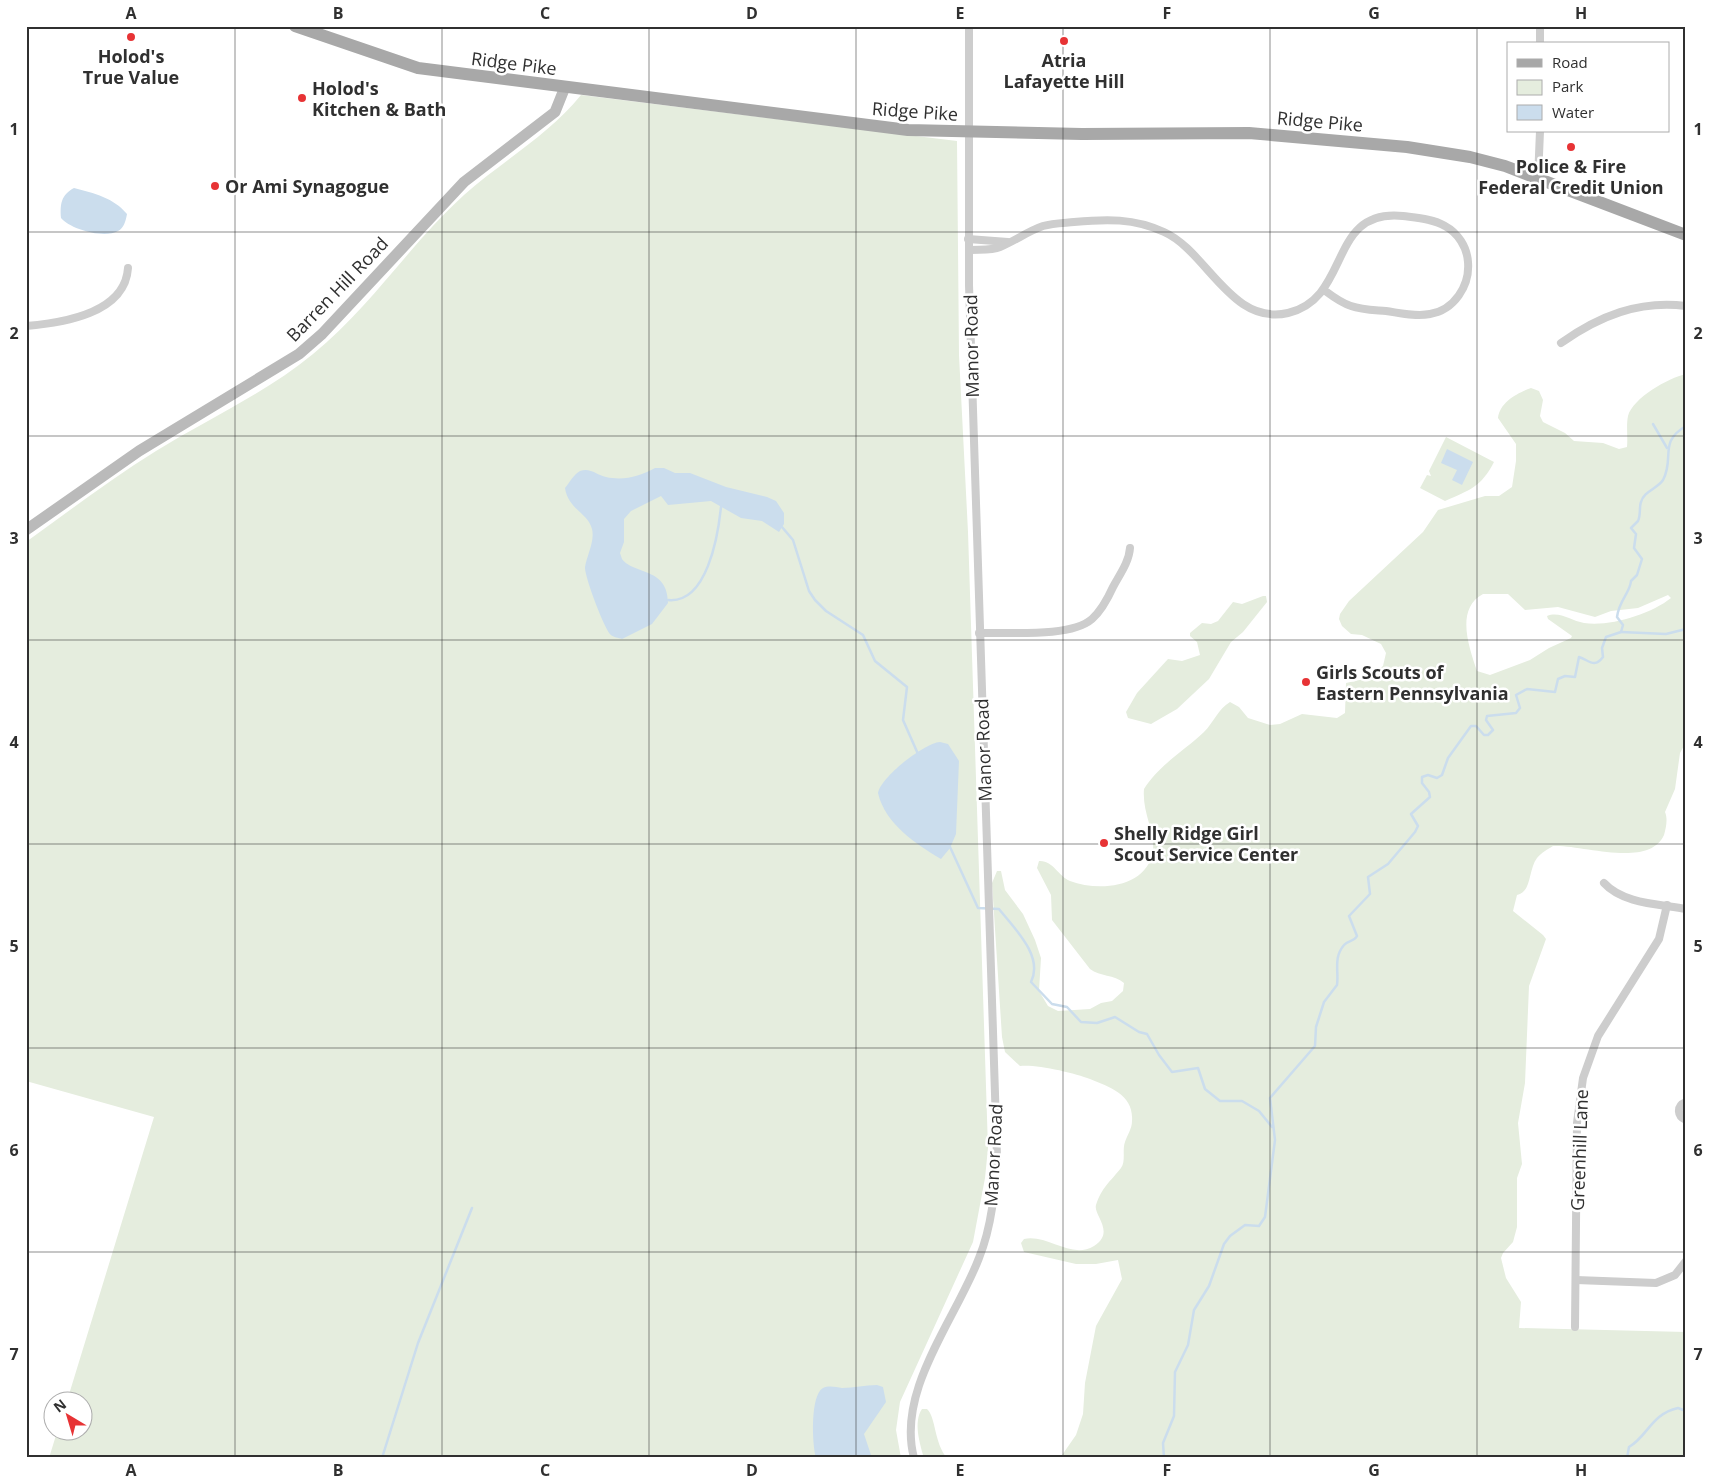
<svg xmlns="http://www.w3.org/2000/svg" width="1712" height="1484" viewBox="0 0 1712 1484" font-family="'Open Sans',sans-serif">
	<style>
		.green { fill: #e5edde; fill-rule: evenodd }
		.water { fill: #cbdded }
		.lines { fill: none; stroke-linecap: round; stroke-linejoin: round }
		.stream { stroke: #cbdded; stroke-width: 2.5 }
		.street { stroke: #cdcdcd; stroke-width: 8 }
		.secondary { stroke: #bababa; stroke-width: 11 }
		.primary { stroke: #a8a8a8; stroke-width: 12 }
		.grid { fill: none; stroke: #303030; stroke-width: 1; stroke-opacity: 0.55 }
		.poi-dot { fill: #e73335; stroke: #fff; stroke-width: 2 }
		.labels { text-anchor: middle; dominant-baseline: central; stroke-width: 5; stroke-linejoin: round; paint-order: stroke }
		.poi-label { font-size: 18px; font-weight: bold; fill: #303030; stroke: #fff; text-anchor: start }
		.street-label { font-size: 18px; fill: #303030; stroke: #fff }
		.neatline { fill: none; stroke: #303030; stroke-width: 2 }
		.grid-label { font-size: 16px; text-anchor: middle; font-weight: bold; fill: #303030 }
	</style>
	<rect width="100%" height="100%" fill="#fff"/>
	<g class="green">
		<path d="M581,95L957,141L959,355L968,532L988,1148L985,1178L973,1242L900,1402L896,1430L901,1458H49L57,1432H82V1402L67,1401L154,1117L26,1081V542C69,511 111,479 156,451C208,419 266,393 313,354C370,308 410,244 464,195C502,161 549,135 581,95Z"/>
		<path d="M1686,374V742L1680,753L1675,789L1665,812C1668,819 1666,828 1664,835C1649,869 1581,844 1553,846C1548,849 1541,853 1537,858C1528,870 1532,892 1517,895L1513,911L1543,935L1546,939L1529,986L1525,1083L1518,1123L1522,1164L1517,1178V1227L1513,1242L1503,1253L1501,1258L1506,1278L1521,1302L1519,1328L1686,1332V1458H1060L1076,1435L1083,1414L1085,1383L1096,1326L1122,1279L1118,1260L1096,1264H1076L1024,1252L1021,1243L1024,1239C1048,1234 1071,1260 1094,1246C1116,1232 1093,1215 1096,1205C1102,1187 1110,1182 1121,1168C1126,1161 1122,1150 1125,1142C1127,1135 1132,1129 1132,1121C1134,1095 1110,1087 1090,1079C1075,1073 1036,1064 1020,1066L1005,1052L1002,1037L992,883L997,871H1001L1005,890L1023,914L1035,940L1041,958L1039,991L1048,1006L1058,1011L1090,1009L1101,1003L1112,1001L1123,991L1124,983C1114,974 1100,977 1090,969L1052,920L1051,895L1037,868L1039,861C1053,860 1058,876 1070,881C1099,892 1148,888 1153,850C1155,831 1142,813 1144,789C1158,766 1185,750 1204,732C1214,722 1218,709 1230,702L1239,707L1248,718L1270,725L1280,724L1302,714L1337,718L1345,713L1346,683L1364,679L1383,666L1386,653L1381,644L1362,635L1351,634L1342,626L1339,619L1340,614L1349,601L1423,532L1438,510L1485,496H1499L1512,487L1516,461V444L1498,418C1500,402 1517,393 1531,388L1539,391L1543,400L1540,416L1543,422L1565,433L1574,441L1603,443L1619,449L1627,447C1628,437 1626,426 1628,416C1633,398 1668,378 1686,374ZM1483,594H1508L1525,610L1558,607L1595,617L1611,611L1638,608L1668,595L1671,598C1651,614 1610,627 1584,623C1571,621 1560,611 1547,616L1548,619L1572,636L1571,638L1549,648L1530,660L1490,675L1477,671C1469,647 1455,609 1483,594Z"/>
		<path d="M1446,437L1494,462C1481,487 1470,490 1445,501L1420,488L1427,475L1431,476L1429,471Z"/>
		<polygon points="1263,596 1266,596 1267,602 1243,632 1231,642 1209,679 1177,709 1151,724 1128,718 1126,712 1137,693 1168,659 1182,661 1200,655 1197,642 1190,636 1190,633 1202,623 1211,624 1218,621 1233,602 1242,604"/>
		<path d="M922,1409H927C936,1417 934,1443 947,1458H924C920,1444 913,1422 922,1409Z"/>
	</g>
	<g class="water">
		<path d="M74,188C94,193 114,198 127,214C126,220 124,228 118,231C104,239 70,229 61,218C60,204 61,195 74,188Z"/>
		<polygon points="1447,449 1473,462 1462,485 1452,480 1457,470 1441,463"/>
		<path d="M655,468H664L675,473H690L726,487L767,497L776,501L784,513V524L779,532L762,521L741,518L711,501L668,505L661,496L631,511L624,519V542L620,553L622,559C634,575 668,567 668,603L652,624L622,639C619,638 613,637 611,635C605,631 584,575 585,567C587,555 595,541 592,529C588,513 568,509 565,488C569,483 574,474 580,471C590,467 597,475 606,477C624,481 640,476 655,468Z"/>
		<path d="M940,742L948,744L959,761L956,834L950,848L941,859C916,844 885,824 878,793C880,778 924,743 940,742Z"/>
		<path d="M877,1385L883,1387L886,1402L864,1434L872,1458H816C812,1445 810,1395 823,1388C829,1385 836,1387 842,1388C854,1388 865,1385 877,1385Z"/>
	</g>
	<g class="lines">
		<g class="stream">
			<polyline points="1653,424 1667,448"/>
			<polyline points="782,527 793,540 809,591 815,600 826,611 863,635 875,661 907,687 903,720 918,754"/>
			<path d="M668,600C707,604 718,536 721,507"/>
			<polyline points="1621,632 1666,634 1686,629"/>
			<path d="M950,847L978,908L999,909C1014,928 1044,956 1031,982L1052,1004L1067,1007L1081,1022L1097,1023L1115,1017L1139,1032L1147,1034L1159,1055L1172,1072L1198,1068L1205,1089L1220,1101H1242L1259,1111L1272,1127"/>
			<polyline points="382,1458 418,1343 472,1208"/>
			<path d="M1164,1458L1163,1443L1174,1416L1175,1372L1188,1345L1194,1310L1209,1286L1224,1244L1230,1236L1245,1225L1259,1226L1265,1217L1275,1140L1270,1098L1315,1046L1316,1027L1324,1002L1337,985C1339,971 1333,958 1344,945C1348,940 1354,942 1357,936L1349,916L1370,894L1368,877L1388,864L1415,832L1418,826L1411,814L1430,797L1429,792L1422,783V777L1428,775L1437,778L1442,775L1448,758L1471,726H1476L1484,735H1488L1493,730L1486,720L1487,716L1516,713L1520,708L1516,695L1527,689L1555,692L1558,679L1565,676L1575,677L1579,657C1589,660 1594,669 1603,657L1602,648L1606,637L1621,632L1623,625L1617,617C1619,600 1630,593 1631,581L1637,575L1642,559L1634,548L1636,534L1631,528L1638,521C1641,515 1639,507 1641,502C1644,491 1657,489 1663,480C1675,458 1658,442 1686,426"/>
			<path d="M1627,1458L1629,1447C1648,1436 1651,1414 1678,1408L1686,1411"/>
		</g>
		<g class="street">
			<polyline points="1540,44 1540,26"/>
			<polyline points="1538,179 1540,131"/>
			<polyline points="968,239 1008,242"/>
			<path d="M969,250C978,249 991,251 1000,247C1015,241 1028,231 1043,226C1053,223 1064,223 1074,222C1106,219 1134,218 1164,232C1207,251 1231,326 1288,313C1352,298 1327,208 1403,216C1418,218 1433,219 1445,226C1458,233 1467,247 1468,262C1470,286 1454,310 1430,314C1416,317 1400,313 1386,311C1375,310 1362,310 1351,306C1341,303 1332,296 1324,290"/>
			<path d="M26,326C62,323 125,314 128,268"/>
			<path d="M1561,343C1599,316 1639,300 1686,306"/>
			<path d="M979,633C1009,632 1070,638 1092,619C1102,610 1108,598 1113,587C1120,574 1129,562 1130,548"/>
			<path d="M1604,883C1623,904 1660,904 1686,909"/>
			<path d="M1686,1102C1676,1106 1677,1116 1686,1120"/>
			<polyline points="1576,1280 1656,1283 1675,1275 1686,1261"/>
			<polyline points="1575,1327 1577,1123 1583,1078 1598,1036 1659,939 1667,905"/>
			<path d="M914,1458C896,1390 956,1319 979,1258C992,1226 995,1190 997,1156L969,285V26"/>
		</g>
		<polyline class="secondary" points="26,530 139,451 299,354 322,334 464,182 555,112 565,87"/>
		<polyline class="primary" points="295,26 418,68 908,130 1082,134 1249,133 1407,147 1470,157 1505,166 1686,235"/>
	</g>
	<path class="grid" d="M235,26V1458M442,26V1458M649,26V1458M856,26V1458M1063,26V1458M1270,26V1458M1477,26V1458M26,232H1686M26,436H1686M26,640H1686M26,844H1686M26,1048H1686M26,1252H1686"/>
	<g class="poi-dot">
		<circle cx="131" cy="37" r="5"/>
		<circle cx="1064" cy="41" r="5"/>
		<circle cx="302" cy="98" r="5"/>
		<circle cx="1571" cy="147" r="5"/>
		<circle cx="215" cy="186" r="5"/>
		<circle cx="1306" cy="682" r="5"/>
		<circle cx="1104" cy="843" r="5"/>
	</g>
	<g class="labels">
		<g class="poi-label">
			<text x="131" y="56" text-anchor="middle">Holod's<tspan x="131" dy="21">True Value</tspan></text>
			<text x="1064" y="60" text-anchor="middle">Atria<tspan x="1064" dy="21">Lafayette Hill</tspan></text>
			<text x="312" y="88">Holod's<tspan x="312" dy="21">Kitchen &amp; Bath</tspan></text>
			<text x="1571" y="166" text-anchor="middle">Police &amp; Fire<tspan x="1571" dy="21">Federal Credit Union</tspan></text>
			<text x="225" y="186">Or Ami Synagogue</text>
			<text x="1316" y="672">Girls Scouts of<tspan x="1316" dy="21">Eastern Pennsylvania</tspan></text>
			<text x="1114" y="833">Shelly Ridge Girl<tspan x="1114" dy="21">Scout Service Center</tspan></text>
		</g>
		<g class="street-label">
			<text transform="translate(514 63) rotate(7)">Ridge Pike</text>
			<text transform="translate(915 111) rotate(4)">Ridge Pike</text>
			<text transform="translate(1320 121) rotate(5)">Ridge Pike</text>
			<text transform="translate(337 289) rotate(-46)">Barren Hill Road</text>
			<text transform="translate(971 346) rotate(-91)">Manor Road</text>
			<text transform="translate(983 750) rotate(-92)">Manor Road</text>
			<text transform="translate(1579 1150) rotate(-88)">Greenhill Lane</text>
			<text transform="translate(993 1155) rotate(-87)">Manor Road</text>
		</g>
	</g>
	<rect width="1712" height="1484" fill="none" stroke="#ffffff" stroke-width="55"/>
	<rect x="1507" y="42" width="162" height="90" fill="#ffffff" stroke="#acacac"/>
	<rect x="1517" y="59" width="25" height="8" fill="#a8a8a8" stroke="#acacac"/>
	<text x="1552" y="68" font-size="15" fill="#303030">Road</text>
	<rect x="1517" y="80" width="25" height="15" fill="#e5edde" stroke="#acacac"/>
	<text x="1552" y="92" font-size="15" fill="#303030">Park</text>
	<rect x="1517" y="105" width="25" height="15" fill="#cbdded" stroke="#acacac"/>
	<text x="1552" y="118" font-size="15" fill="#303030">Water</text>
	<g transform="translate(68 1416) rotate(322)"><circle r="24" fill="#ffffff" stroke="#acacac"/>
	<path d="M0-4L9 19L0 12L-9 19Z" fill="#e73335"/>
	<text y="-8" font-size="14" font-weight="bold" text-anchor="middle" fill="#303030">N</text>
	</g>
	<rect x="28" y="28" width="1656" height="1428" class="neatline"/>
	<g class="grid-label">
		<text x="131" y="19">A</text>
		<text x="338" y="19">B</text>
		<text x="545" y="19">C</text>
		<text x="752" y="19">D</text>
		<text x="960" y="19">E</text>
		<text x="1167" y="19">F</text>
		<text x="1374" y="19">G</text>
		<text x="1581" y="19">H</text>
		<text x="14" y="135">1</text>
		<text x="1698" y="135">1</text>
		<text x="14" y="339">2</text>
		<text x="1698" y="339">2</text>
		<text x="14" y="544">3</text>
		<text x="1698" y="544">3</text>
		<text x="14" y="748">4</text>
		<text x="1698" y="748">4</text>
		<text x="14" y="952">5</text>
		<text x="1698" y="952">5</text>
		<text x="14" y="1156">6</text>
		<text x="1698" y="1156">6</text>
		<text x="14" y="1360">7</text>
		<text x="1698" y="1360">7</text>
		<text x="131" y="1476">A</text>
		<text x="338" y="1476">B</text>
		<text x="545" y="1476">C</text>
		<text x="752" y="1476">D</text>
		<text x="960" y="1476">E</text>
		<text x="1167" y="1476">F</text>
		<text x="1374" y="1476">G</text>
		<text x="1581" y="1476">H</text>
	</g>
</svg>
